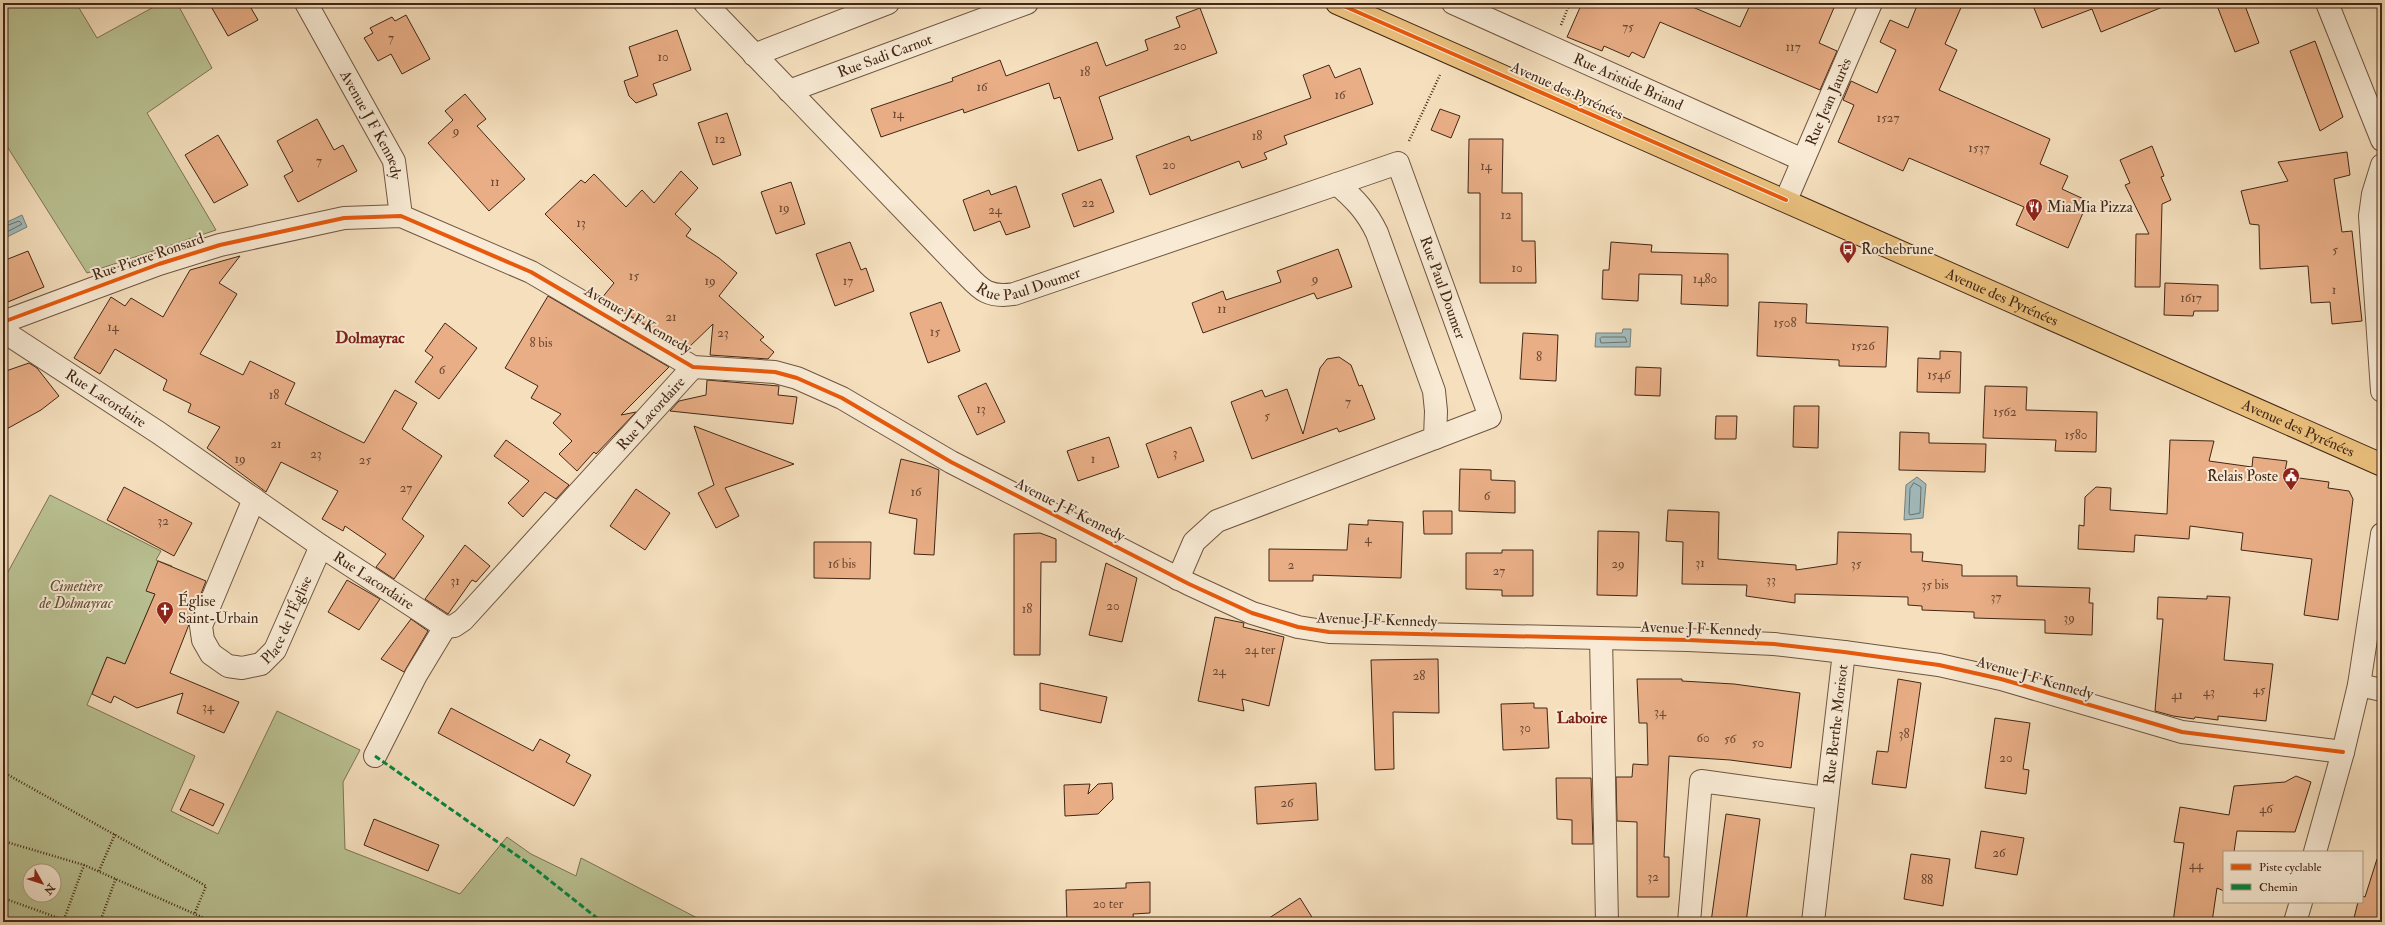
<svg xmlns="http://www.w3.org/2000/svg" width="2385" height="925" viewBox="0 0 2385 925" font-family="'IM FELL Double Pica',serif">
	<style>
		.green { fill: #bac293; stroke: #7e7455; fill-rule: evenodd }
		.water { fill: #a0babb; stroke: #7a7f79 }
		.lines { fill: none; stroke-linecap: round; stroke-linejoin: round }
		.shore { stroke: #717069; stroke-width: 1 }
		.building { fill: #e9ae86; stroke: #422717 }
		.minor-casing { stroke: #6f5540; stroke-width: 24 }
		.major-casing { stroke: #422717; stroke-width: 24 }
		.path { stroke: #422717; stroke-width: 2.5; stroke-dasharray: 1 2; stroke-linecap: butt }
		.minor { stroke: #f8ead4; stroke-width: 22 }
		.major { stroke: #eac07e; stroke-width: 22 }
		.quiet { stroke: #00873e; stroke-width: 3; stroke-dasharray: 6 3; stroke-linecap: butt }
		.cycleway-casing { stroke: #f8ead4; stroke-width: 6 }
		.cycleway { stroke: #e8590c; stroke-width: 4 }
		.labels { text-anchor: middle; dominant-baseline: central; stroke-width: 4; stroke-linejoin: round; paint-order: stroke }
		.number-label { font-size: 13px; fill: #6c4933 }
		.street-label { font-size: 15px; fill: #422717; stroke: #f8ead4 }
		.poi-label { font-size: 15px; fill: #422717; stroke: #f8ead4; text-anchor: start }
		.park-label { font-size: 15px; font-style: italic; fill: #604e36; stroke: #f8ead4 }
		.neighbourhood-label { font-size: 16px; font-weight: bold; fill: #7a1f14; stroke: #f8ead4 }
	</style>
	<rect width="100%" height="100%" fill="#f5dfbd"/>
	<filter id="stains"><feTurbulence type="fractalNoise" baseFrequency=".005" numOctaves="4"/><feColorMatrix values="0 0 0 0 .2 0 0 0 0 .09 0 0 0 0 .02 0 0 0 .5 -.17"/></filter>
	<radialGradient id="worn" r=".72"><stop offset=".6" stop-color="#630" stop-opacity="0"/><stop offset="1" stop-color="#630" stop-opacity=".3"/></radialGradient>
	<g class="green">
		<polygon points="3,3 76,3 97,38 161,3 177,3 212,68 147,113 216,230 87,273 3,140"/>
		<path d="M50,495L161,551L156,560L172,566L163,585L147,591L155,594L125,664L107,657L87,705L195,756L171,811L218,834L277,711L360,750L343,782L345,849L460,894L507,837L531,854L576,876L581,858L705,922H3V581ZM30,871H54V895H30Z"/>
	</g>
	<g class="water">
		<polygon points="22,215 27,227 3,239 3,224"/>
		<polygon points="1623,329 1631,329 1630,347 1595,347 1596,333 1622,333"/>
		<polygon points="1917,477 1926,484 1923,518 1904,520 1906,485"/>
	</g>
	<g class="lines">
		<g class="shore">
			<polyline points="3,227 19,221 22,224 3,234"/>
			<polygon points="1602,337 1625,337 1627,342 1601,343 1600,339"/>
			<polygon points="1914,483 1921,487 1920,513 1910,515 1909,513 1910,489"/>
		</g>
	</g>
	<g class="building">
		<polygon points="209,3 248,3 258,20 228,36"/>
		<polygon points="1582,3 1683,3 1740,27 1751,3 1836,3 1819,43 1837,51 1820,90 1660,22 1644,58 1632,52 1629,57 1604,46 1602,51 1567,37"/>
		<polygon points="1918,3 1963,3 1945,44 1957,50 1939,90 2050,139 2040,164 2068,176 2062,189 2088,201 2068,248 2016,225 2024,207 1909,158 1903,171 1838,142 1854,105 1843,100 1851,81 1877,93 1896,50 1880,42 1890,20 1908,28"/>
		<polygon points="2032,3 2170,3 2170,4 2101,32 2092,9 2042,28"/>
		<polygon points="2216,3 2244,3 2259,43 2235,52"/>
		<polygon points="1200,8 1217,53 1099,97 1113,139 1078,151 1060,97 1054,99 1049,83 964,113 963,109 881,137 871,109 953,81 952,78 1000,60 1006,76 1097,42 1106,66 1148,50 1145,40 1180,27 1176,17"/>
		<polygon points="406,15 430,59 402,74 391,54 378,61 364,38 373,33 370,28 392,17 395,21"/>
		<polygon points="677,30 691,70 653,84 657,95 636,103 629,96 624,81 638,76 629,47"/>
		<polygon points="2315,41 2343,117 2320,131 2290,51"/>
		<polygon points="1329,65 1335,78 1360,68 1373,104 1284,136 1287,144 1264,153 1267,159 1242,168 1239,161 1150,195 1136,156 1189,136 1191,141 1311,98 1303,75"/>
		<polygon points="465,94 486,119 477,126 525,179 489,211 428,143 453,120 445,111"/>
		<polygon points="1440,109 1460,116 1451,138 1431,130"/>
		<polygon points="727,113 741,155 713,165 698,123"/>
		<polygon points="317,119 334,150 343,145 357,171 298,202 284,176 293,171 277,141"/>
		<polygon points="218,135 248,185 214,203 185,155"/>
		<polygon points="1469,139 1503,139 1502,193 1522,193 1522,241 1535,241 1536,283 1480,283 1480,193 1468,193"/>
		<polygon points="2152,146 2164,176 2161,177 2171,200 2162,204 2160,287 2135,287 2136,234 2149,234 2125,185 2130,183 2120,160"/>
		<polygon points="2347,152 2350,175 2334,179 2342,232 2352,231 2362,321 2332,324 2330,302 2311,303 2308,266 2260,269 2259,225 2250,224 2241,191 2288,181 2278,162"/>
		<polygon points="681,171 698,188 675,214 691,229 686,236 719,258 737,273 719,296 764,337 760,340 774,352 768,359 710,355 713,324 687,349 601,299 614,283 545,214 581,180 585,183 594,174 626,207 642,190 654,203"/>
		<polygon points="1101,179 1114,212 1074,227 1062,194"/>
		<polygon points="791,182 805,224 776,234 761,192"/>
		<polygon points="1016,186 1030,227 1006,235 1000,221 974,231 963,200 989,190 991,195"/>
		<polygon points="850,242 861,270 866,268 874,291 835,306 816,254"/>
		<polygon points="1611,242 1652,245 1651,252 1728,254 1728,306 1681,304 1682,275 1639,274 1638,301 1602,299 1603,270 1609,270"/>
		<polygon points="1338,249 1352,287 1317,299 1314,293 1203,333 1192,303 1223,291 1226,300 1281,282 1277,271"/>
		<polygon points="28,251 44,287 3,304 3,261"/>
		<polygon points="240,256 219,283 237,294 200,354 243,375 250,361 295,383 285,404 364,443 395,390 417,403 402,429 442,456 402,519 424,536 394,579 376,567 386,554 345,526 343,531 322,519 338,491 281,462 266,492 207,448 220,427 188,412 191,404 163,390 167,380 115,349 100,374 74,358 111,297 125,306 131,298 163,317 190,270"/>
		<polygon points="2165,283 2218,285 2218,311 2194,311 2193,316 2164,315"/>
		<polygon points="548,296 669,367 621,415 636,412 596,454 594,452 577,471 559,454 572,441 553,423 561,414 531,398 538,386 505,368"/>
		<polygon points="941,302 960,351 928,363 910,313"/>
		<polygon points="1759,302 1807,304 1806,323 1888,327 1886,367 1839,366 1839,360 1757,356"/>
		<polygon points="445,323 477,348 439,399 415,382 433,357 425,351"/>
		<polygon points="1523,333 1558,335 1556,381 1520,379"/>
		<polygon points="1940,351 1961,352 1960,393 1917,392 1918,358 1940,359"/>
		<polygon points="1339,357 1351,365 1359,386 1362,385 1375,419 1339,432 1337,428 1252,459 1231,402 1262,390 1265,397 1287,389 1303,434 1320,368 1327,359"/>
		<polygon points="29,363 37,368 59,396 41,410 3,431 3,372"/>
		<polygon points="1636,367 1661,368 1660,396 1635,395"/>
		<polygon points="707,380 779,386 778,395 797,397 793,424 670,411 679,401 706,395"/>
		<polygon points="986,383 1005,422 977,435 958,396"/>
		<polygon points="1985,386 2027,387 2026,410 2097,412 2096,452 2055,451 2056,440 1983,438"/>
		<polygon points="1794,406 1819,406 1818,448 1793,447"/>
		<polygon points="1716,416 1737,416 1736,439 1715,439"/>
		<polygon points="694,426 794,464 725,488 739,516 716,528 698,493 714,485"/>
		<polygon points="1191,427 1204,461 1158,478 1146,444"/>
		<polygon points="1900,432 1929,433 1929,443 1986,444 1985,472 1899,470"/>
		<polygon points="1109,437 1119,467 1078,481 1067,451"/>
		<polygon points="506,440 569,485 556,499 545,492 523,517 508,503 529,481 494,456"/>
		<polygon points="2170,440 2214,441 2209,461 2252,467 2253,457 2287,461 2284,476 2329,482 2328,488 2349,491 2353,499 2338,620 2304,615 2312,559 2241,550 2243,533 2190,526 2189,539 2135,535 2134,552 2078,549 2079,525 2084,526 2085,497 2096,487 2111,488 2110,510 2167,514"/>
		<polygon points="901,459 929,466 939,470 934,555 914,554 917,519 889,513"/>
		<polygon points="1460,469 1491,470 1491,480 1515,481 1515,513 1459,511"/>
		<polygon points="124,487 192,523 174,556 107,520"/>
		<polygon points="636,489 670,513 645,550 610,526"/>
		<polygon points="1668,510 1719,512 1718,559 1796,565 1796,570 1837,564 1838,532 1911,534 1911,552 1923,552 1922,561 1962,565 1962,576 2017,576 2017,586 2090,588 2089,603 2093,603 2092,635 2045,633 2045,620 1974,618 1974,612 1922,610 1922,606 1908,605 1908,597 1795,594 1795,603 1746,596 1747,585 1682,584 1683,542 1666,541"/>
		<polygon points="1423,511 1452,511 1452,534 1424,534"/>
		<polygon points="1368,520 1403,522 1401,578 1313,575 1313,581 1269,581 1269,549 1347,550 1349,524 1368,525"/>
		<polygon points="1598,531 1639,532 1637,596 1597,595"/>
		<polygon points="1040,533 1056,539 1056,562 1041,562 1040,655 1014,655 1014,534"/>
		<polygon points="814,542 871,542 870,579 814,578"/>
		<polygon points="465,545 490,566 476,582 472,580 448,614 425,599"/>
		<polygon points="1502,550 1533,550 1533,596 1502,596 1502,590 1466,589 1466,553 1502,553"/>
		<polygon points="158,561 206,581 170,673 239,702 224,733 177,713 183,693 137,708 114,696 111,703 92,694 107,657 125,664 155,594 146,591"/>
		<polygon points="1106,563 1137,578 1122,642 1089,635"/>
		<polygon points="347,580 380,599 359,630 328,612"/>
		<polygon points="2207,596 2230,597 2224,660 2273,664 2266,721 2218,716 2218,720 2195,717 2194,719 2173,716 2155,711 2163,619 2157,619 2158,597 2207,599"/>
		<polygon points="1215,617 1244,623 1243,627 1284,637 1269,706 1242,699 1244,711 1198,701"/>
		<polygon points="411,619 428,631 404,672 381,659"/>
		<polygon points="1438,659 1439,713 1393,712 1394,769 1375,770 1371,660"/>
		<polygon points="1637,679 1682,679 1682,681 1734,684 1800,693 1791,768 1730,760 1669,756 1664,857 1669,857 1669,897 1637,897 1637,822 1617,821 1616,777 1632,777 1633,764 1648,765 1647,723 1639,723"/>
		<polygon points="1898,679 1921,683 1906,788 1872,784 1877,751 1888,752"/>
		<polygon points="1040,683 1107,697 1101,723 1040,710"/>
		<polygon points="1534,703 1534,708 1547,708 1549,748 1503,750 1501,704"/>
		<polygon points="451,708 533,751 540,739 570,755 566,762 591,775 574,806 438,733"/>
		<polygon points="1995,718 2030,723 2023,769 2029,770 2026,794 1985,788"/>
		<polygon points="2296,776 2311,782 2295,832 2237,831 2234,852 2224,852 2224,891 2217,888 2212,922 2173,922 2184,843 2174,842 2180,807 2229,815 2234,786 2285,782"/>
		<polygon points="1556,778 1591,778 1593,844 1572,844 1572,820 1557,819"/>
		<polygon points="1112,783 1113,799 1098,814 1065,816 1064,785 1090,784 1088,794 1098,784"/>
		<polygon points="1316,783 1318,820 1257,824 1255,787"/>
		<polygon points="190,789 224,804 213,826 180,810"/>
		<polygon points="1726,814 1760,819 1746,922 1711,922"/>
		<polygon points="374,819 439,845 428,871 364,845"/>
		<polygon points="1981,831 2024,838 2017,875 1975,868"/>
		<polygon points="1911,854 1950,859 1943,906 1904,899"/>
		<polygon points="2377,859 2382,860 2382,922 2353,922 2358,902 2362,902 2362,896 2365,897"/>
		<polygon points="1150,882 1150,913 1133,914 1134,922 1067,922 1066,890 1126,888 1126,883"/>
		<polygon points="1300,898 1315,922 1263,922"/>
	</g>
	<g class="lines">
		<defs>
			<g id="minor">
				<path id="s1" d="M306,3L394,161L401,216"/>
				<path id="s2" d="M705,3L957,265C978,285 983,299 1014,294L1337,184C1355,199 1367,212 1377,233L1434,391L1436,411L1435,438L1217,521L1194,542L1178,579"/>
				<path id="s3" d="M1453,3L1803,160"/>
				<polyline points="2327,3 2382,140"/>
				<polyline points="754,55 888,3"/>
				<path id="s4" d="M789,91L1027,3"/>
				<polyline points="2382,165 2373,194 2370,216 2382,391"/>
				<path id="s5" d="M1337,184L1398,163L1490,417L1435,438"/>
				<path id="s6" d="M1786,200L1871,3"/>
				<polyline points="3,322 159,264 220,245 344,218 401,216 531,272 693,367 775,372 797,378 842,398 951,462 1189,584 1252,613 1298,627 1329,632 1688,640 1774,644 1844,652 1939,665 2001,679 2182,732 2343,752"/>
				<path id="s7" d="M3,331L159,433L321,546L445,627L454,626L463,620L693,367"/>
				<path id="s8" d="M254,499L201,626L203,640L211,654L228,666L242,668L261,664L275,650L321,546"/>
				<polyline points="1601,638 1607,922"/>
				<polyline points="2359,685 2382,690"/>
				<polyline points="375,756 416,675 445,627"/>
				<polyline points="2315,852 2343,752 2359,685 2382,534"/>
				<polyline points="1689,922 1701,781 1826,798"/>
				<path id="s9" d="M1813,922L1844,652"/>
				<polyline points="2295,922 2301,902"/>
			</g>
			<g id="major">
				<path id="s10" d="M1337,3L2382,465"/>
			</g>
		</defs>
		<use href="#minor" class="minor-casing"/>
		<use href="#major" class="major-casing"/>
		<g class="path">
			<polyline points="1561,25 1570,3"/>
			<polyline points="1409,141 1440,75"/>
			<polyline points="3,772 206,886 194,915"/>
			<polyline points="3,841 84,865 213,922"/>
			<polyline points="99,871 115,834"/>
			<polyline points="3,898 64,920"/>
			<polyline points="63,922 84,865"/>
			<polyline points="100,922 116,878"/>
		</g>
		<use href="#minor" class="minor"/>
		<use href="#major" class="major"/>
		<polyline class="quiet" points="375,756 529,864 602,922"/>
		<defs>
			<g id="cycleway">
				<polyline points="1337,3 1786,200"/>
				<polyline points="3,322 159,264 220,245 344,218 401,216 531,272 693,367 775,372 797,378 842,398 951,462 1189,584 1252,613 1298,627 1329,632 1688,640 1774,644 1844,652 1939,665 2001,679 2182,732 2343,752"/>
			</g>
		</defs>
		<use href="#cycleway" class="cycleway-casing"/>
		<use href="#cycleway" class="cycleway"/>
	</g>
	<defs>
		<symbol id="restaurant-pin" viewBox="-11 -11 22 30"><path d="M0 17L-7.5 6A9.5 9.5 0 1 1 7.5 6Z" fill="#8f2418" stroke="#f8ead4"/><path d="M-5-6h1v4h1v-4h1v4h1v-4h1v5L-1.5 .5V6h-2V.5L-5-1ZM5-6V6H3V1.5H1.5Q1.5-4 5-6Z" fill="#fff"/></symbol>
		<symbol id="bus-pin" viewBox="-11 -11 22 30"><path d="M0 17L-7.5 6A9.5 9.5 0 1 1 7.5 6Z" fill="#8f2418" stroke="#f8ead4"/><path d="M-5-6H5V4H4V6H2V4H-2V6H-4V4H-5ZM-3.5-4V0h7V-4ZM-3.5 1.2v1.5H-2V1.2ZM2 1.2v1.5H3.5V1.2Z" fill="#fff"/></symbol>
		<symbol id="civic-pin" viewBox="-11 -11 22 30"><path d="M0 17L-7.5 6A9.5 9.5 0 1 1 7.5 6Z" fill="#8f2418" stroke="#f8ead4"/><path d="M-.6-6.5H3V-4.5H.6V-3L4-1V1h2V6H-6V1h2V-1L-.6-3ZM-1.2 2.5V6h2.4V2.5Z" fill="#fff"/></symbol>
		<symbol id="church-pin" viewBox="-11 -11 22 30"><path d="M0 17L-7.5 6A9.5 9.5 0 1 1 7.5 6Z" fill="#8f2418" stroke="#f8ead4"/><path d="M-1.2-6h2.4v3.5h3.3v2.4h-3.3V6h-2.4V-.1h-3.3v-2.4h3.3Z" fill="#fff"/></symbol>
	</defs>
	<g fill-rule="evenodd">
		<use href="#restaurant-pin" x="2024" y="197" width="20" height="27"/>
		<use href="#bus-pin" x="1838" y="239" width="20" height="27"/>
		<use href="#civic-pin" x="2281" y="466" width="20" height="27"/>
		<use href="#church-pin" x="155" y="600" width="20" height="27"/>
	</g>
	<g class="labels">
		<g class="number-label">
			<text x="1628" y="27">75</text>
			<text x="391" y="38">7</text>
			<text x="1180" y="46">20</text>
			<text x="1793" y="47">117</text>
			<text x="663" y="57">10</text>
			<text x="1085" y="72">18</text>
			<text x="982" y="87">16</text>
			<text x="1340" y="95">16</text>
			<text x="898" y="114">14</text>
			<text x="1888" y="118">1527</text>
			<text x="456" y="131">9</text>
			<text x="1257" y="136">18</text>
			<text x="720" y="139">12</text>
			<text x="1979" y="148">1537</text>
			<text x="319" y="161">7</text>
			<text x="1169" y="165">20</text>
			<text x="1486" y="166">14</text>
			<text x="495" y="182">11</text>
			<text x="1088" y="203">22</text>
			<text x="784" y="208">19</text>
			<text x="995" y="210">24</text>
			<text x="1506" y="215">12</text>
			<text x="581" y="223">13</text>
			<text x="2335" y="250">5</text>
			<text x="1517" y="268">10</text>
			<text x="634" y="276">15</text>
			<text x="1315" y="279">9</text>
			<text x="1705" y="279">1480</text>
			<text x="710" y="281">19</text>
			<text x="848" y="281">17</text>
			<text x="2334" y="290">1</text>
			<text x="2191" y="298">1617</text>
			<text x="1222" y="309">11</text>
			<text x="671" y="317">21</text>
			<text x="1785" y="323">1508</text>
			<text x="113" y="327">14</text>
			<text x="935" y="332">15</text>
			<text x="723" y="333">23</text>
			<text x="541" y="343">8 bis</text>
			<text x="1863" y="346">1526</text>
			<text x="1539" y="357">8</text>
			<text x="442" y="370">6</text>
			<text x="1939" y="375">1546</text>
			<text x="274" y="395">18</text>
			<text x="1348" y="402">7</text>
			<text x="981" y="409">13</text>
			<text x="2005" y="412">1562</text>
			<text x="1267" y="416">5</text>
			<text x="2076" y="435">1580</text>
			<text x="276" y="444">21</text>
			<text x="1175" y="453">3</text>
			<text x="316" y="454">23</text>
			<text x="240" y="459">19</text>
			<text x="1093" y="459">1</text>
			<text x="365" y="460">25</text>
			<text x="406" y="488">27</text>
			<text x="916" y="492">16</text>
			<text x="1487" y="496">6</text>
			<text x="163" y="521">32</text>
			<text x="1368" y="539">4</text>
			<text x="1700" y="563">31</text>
			<text x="842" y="564">16 bis</text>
			<text x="1618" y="564">29</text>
			<text x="1856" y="564">35</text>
			<text x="1291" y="565">2</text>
			<text x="1499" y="571">27</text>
			<text x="1771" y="580">33</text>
			<text x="455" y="581">31</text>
			<text x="1935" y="585">35 bis</text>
			<text x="1996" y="597">37</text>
			<text x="1113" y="606">20</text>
			<text x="1027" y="609">18</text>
			<text x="2069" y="618">39</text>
			<text x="1260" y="650">24 ter</text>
			<text x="1219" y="671">24</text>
			<text x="1419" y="676">28</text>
			<text x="2259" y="690">45</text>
			<text x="2209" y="692">43</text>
			<text x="2177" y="695">41</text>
			<text x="208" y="707">34</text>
			<text x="1660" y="712">34</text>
			<text x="1525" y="728">30</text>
			<text x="1904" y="734">38</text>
			<text x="1703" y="738">60</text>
			<text x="1730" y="739">56</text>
			<text x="1758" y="743">50</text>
			<text x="2006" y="758">20</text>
			<text x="1287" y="803">26</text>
			<text x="2266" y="809">46</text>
			<text x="1999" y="853">26</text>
			<text x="2196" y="865">44</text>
			<text x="1653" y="877">32</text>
			<text x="1927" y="880">88</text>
			<text x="1108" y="904">20 ter</text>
		</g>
		<g class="street-label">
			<text stroke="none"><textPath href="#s4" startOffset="102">Rue Sadi Carnot</textPath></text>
			<text stroke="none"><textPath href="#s3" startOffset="192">Rue Aristide Briand</textPath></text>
			<text transform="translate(1567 91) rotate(24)">Avenue des Pyrénées</text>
			<text stroke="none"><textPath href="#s6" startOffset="107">Rue Jean Jaurès</textPath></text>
			<text stroke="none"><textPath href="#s1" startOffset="139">Avenue J F Kennedy</textPath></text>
			<text transform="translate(148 257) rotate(-19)">Rue Pierre Ronsard</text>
			<text stroke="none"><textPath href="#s2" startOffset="447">Rue Paul Doumer</textPath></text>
			<text stroke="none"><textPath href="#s5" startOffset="197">Rue Paul Doumer</textPath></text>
			<text stroke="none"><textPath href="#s10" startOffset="727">Avenue des Pyrénées</textPath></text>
			<text transform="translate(638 320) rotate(30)">Avenue J F Kennedy</text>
			<text stroke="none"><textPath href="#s7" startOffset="123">Rue Lacordaire</textPath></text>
			<text stroke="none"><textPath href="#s7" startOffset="831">Rue Lacordaire</textPath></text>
			<text stroke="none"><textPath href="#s10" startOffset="1051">Avenue des Pyrénées</textPath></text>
			<text transform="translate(1070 510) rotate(27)">Avenue J F Kennedy</text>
			<text stroke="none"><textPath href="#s7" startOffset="447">Rue Lacordaire</textPath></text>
			<text stroke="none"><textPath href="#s8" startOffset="274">Place de l'Église</textPath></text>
			<text transform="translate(1377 620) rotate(2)">Avenue J F Kennedy</text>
			<text transform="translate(1701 629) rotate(2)">Avenue J F Kennedy</text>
			<text transform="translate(2035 678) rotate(16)">Avenue J F Kennedy</text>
			<text stroke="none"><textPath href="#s9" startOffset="199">Rue Berthe Morisot</textPath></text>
		</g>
		<g class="poi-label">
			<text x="2047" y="207">MiaMia Pizza</text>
			<text x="1861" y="249">Rochebrune</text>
			<text x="2278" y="476" text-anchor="end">Relais Poste</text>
			<text x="178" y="601">Église<tspan x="178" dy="17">Saint-Urbain</tspan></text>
		</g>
		<g class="park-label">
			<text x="76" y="586">Cimetière<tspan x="76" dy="17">de Dolmayrac</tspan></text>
		</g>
		<g class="neighbourhood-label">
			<text x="370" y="338">Dolmayrac</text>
			<text x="1582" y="718">Laboire</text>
		</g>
	</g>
	<rect width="2385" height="925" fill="none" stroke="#f5dfbd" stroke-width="16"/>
	<rect x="4" y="4" width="2377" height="917" fill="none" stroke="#422717" stroke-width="2"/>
	<rect x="8" y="8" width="2369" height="909" fill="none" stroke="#422717"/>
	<rect x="2223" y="851" width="140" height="52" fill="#f8ead4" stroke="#af9c88"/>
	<rect x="2231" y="864" width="20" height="6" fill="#e8590c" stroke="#af9c88"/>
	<text x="2259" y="871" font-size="12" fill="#422717">Piste cyclable</text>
	<rect x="2231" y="884" width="20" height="6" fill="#00873e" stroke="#af9c88"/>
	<text x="2259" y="891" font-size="12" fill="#422717">Chemin</text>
	<g transform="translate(42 883) rotate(129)"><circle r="19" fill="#f8ead4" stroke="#af9c88"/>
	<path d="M0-3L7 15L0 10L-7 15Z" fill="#8f2418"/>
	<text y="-6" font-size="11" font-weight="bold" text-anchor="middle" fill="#422717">N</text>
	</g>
	<rect width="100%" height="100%" filter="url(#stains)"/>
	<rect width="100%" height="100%" fill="url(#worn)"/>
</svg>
